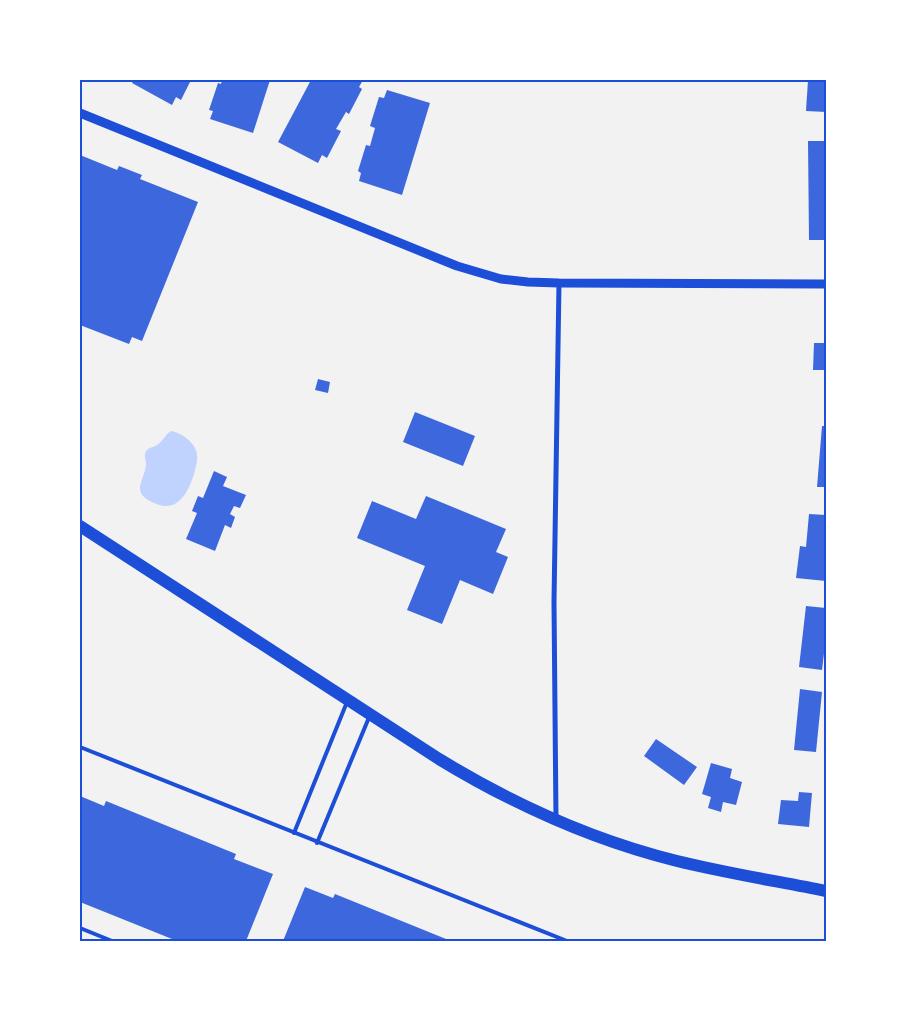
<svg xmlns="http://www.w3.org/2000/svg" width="906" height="1021" viewBox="0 0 906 1021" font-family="Quicksand,sans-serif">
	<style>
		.water { fill: #bfd3fe }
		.building { fill: #3d67dc }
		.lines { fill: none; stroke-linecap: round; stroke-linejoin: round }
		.service { stroke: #1d4ed8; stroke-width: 4 }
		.minor { stroke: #1d4ed8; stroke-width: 5 }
		.tertiary { stroke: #1d4ed8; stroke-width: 9 }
		.primary { stroke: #1d4ed8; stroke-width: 12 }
		.neatline { fill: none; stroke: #1d4ed8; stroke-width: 2 }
	</style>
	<rect width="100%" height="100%" fill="#f2f2f2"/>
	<path class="water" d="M171,431C182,433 196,443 197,455C198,462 195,468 194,474C188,493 177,514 154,503C129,492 145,481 146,464C146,459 143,454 147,450C150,447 154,447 157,445C163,441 165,435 171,431Z"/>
	<g class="building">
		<polygon points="134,80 191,80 181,100 176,97 172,105 132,83"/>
		<polygon points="222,80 270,80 253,133 210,119 213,111 209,110 218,83 221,84"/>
		<polygon points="311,80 363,80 359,87 362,89 349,114 346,112 336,129 341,131 327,158 322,155 318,163 278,142"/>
		<polygon points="808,80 826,80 826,112 806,111"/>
		<polygon points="387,90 430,103 402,195 359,181 361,173 358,171 366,145 370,146 375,128 370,126 379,97 384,98"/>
		<polygon points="808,141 826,141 826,240 809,240"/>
		<polygon points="80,155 117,170 119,166 142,175 140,179 198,202 142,341 132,337 129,344 80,325"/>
		<polygon points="814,343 826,343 826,370 813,370"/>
		<polygon points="318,379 330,382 328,393 315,390"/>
		<polygon points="415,412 475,436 463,466 403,442"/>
		<polygon points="822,426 826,426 826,487 817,487"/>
		<polygon points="214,471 227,477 223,486 246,495 240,508 234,506 230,514 235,517 231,528 225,525 215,551 186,539 197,513 192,511 198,496 203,498"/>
		<polygon points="426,496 506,529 496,552 508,557 493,594 460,580 442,624 407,610 425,566 357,538 372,501 416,519"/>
		<polygon points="809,514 826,515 826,581 796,578 800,546 806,547"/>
		<polygon points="806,606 826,608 826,637 822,670 799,667"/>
		<polygon points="800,689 822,692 816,752 794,750"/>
		<polygon points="656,739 697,767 684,785 644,756"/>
		<polygon points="711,763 732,769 730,778 742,782 736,805 723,802 721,812 708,808 711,797 702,794"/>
		<polygon points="799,792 812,793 809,827 778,824 781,800 798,801"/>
		<polygon points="80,796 104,806 106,801 236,854 234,859 273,874 246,941 177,941 80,902"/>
		<polygon points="305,887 333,898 335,894 451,941 283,941"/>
	</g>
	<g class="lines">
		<g class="service">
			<polyline points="80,747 567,941"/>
			<polyline points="294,833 347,702"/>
			<polyline points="317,843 370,715"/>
			<polyline points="80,928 112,941"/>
		</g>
		<polyline class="minor" points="556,820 554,602 559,283"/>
		<polyline class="tertiary" points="80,113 457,266 501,279 528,282 559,283 826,284"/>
		<path class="primary" d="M80,526L439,759C513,804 592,840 677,861C726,873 776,881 826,891"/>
	</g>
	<rect width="906" height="1021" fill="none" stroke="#ffffff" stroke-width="162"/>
	<rect x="81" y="81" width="744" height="859" class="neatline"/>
</svg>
